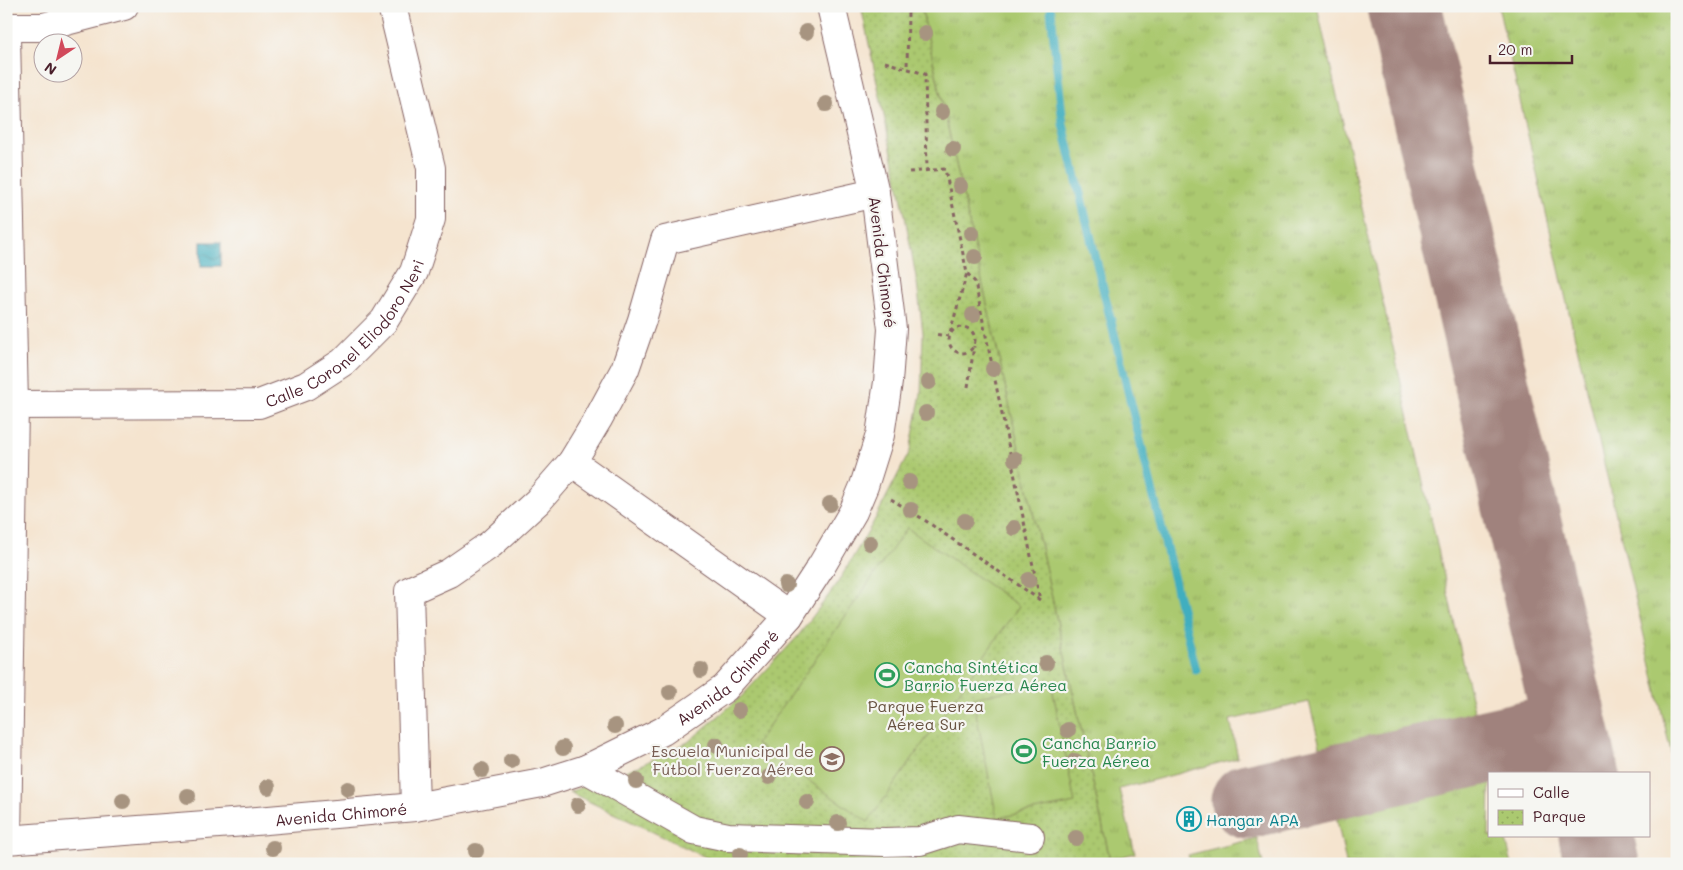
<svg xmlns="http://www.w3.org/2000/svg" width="1683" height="870" viewBox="0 0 1683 870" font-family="Mali,sans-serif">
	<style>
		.grass { fill: url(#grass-tufts); stroke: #7a744e }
		.park { fill: url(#park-dots); stroke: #7a744e }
		.garden { fill: #abc970; stroke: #7a744e }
		.water { fill: url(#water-waves); stroke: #466675 }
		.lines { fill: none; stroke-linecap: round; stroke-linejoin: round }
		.stream { stroke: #41aebf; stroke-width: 9 }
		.taxiway { stroke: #a0827d; stroke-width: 75 }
		.minor-casing { stroke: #866464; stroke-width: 30 }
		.path { stroke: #866464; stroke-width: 3; stroke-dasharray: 4 4; stroke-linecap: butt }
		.minor { stroke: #fff; stroke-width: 28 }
		.tree { fill: #a79480 }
		.labels { text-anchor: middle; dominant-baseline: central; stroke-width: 4.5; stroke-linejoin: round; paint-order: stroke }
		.street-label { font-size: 16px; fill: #4a1f2b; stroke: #f6f6f2 }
		.leisure-label { font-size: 16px; fill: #27864d; stroke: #f6f6f2; text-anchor: start }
		.park-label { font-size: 16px; fill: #675240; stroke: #f6f6f2 }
		.education-label { font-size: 16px; fill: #785e54; stroke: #f6f6f2; text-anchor: end }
		.culture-label { font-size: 16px; fill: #0d838f; stroke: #f6f6f2; text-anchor: start }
	</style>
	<defs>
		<pattern id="grass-tufts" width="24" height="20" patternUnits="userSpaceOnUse" patternTransform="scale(1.25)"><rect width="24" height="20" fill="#abc970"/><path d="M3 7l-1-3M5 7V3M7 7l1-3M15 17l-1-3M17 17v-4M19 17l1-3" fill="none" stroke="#95ac61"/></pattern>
		<pattern id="park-dots" width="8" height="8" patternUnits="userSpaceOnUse" patternTransform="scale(1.25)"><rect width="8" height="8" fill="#abc970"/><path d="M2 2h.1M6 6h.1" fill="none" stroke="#95ac61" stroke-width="1.8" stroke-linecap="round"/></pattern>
		<pattern id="water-waves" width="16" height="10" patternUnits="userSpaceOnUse" patternTransform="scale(1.25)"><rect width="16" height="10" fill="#41aebf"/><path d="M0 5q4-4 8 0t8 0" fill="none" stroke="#388d9b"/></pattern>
	</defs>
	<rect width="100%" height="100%" fill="#f6f6f2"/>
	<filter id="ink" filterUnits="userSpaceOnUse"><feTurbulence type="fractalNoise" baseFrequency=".02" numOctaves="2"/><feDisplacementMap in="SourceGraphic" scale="10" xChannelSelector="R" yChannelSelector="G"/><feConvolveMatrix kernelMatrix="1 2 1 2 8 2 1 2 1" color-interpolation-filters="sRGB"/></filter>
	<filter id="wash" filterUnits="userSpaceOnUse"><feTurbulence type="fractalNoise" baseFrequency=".0096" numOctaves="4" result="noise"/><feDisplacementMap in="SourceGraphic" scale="20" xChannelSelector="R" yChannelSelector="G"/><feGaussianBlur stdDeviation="1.12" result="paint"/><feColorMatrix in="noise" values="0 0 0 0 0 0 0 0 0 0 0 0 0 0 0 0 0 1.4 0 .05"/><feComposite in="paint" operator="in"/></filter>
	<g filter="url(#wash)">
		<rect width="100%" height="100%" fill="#f5e4cf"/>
		<g class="grass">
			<polygon points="921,6 1317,6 1477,724 1346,756 1330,755 1320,746 1309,702 1230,720 1238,758 1119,789 1135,853 1110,860"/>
			<polygon points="1498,6 1677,6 1677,778"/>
			<polygon points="1489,768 1490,774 1489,836 1505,836 1512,864 1345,864 1346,863 1337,820 1343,805 1354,799"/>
			<polygon points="1257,838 1263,864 1191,864 1188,855"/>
		</g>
		<polygon class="park" points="861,6 921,6 1110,860 720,864 569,792 639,766 688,742 742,696 798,636 837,584 874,521 910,451 921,393 923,333 917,283 904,211"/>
		<g class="garden">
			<polygon points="907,528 1019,606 868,822 756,744"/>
			<polygon points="1051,682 1075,803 997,818 973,698"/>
		</g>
		<rect class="water" x="201" y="242" width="20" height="24"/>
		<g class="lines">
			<polyline class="stream" points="1051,11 1063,124 1196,670"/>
			<g class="taxiway">
				<polyline points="1404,6 1582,774"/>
				<polyline points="1248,801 1530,737"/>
				<polyline points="1596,836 1602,864"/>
			</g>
		</g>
	</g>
	<g filter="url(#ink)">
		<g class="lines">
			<defs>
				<g id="minor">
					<polyline points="6,27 43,27 124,6"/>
					<polyline points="6,36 14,405 7,840"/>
					<path id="s1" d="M6,405L259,404L306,386L343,362L384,321L414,272L431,219V168L392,6"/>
					<polyline points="572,462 789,616"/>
					<polyline points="586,769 694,830 728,837 885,842 920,841 958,829 1030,837"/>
					<polyline points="415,807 409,591 449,573 491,544 538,501 572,462 598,419 625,369 642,320 665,240 875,193"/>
					<path id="s2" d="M6,840L245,822L415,807L542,783L586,769L663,731L725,688L789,616L822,565L853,512L864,486L880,435L888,382L892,329L875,193L831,6"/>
				</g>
			</defs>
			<use href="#minor" class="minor-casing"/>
			<g class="path">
				<polyline points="904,6 908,13 907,69"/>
				<polyline points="885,62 925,74 927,170"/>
				<polyline points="909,172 945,169 967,273 949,336 934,334"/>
				<circle cx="962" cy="340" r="13"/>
				<polyline points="968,387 974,346"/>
				<polyline points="891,499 923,519 1040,600 975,282 967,273"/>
			</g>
			<use href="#minor" class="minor"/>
		</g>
		<g class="tree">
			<circle cx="806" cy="32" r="8"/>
			<circle cx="925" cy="33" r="8"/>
			<circle cx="826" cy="104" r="8"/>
			<circle cx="942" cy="112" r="8"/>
			<circle cx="953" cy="149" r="8"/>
			<circle cx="960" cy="186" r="8"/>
			<circle cx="972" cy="233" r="8"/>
			<circle cx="975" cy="257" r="8"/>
			<circle cx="973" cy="315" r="8"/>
			<circle cx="993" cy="369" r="8"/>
			<circle cx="929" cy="382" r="8"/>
			<circle cx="926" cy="413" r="8"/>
			<circle cx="1015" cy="459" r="8"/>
			<circle cx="909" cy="482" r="8"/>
			<circle cx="830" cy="504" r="8"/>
			<circle cx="911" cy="510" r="8"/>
			<circle cx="965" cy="521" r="8"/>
			<circle cx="1014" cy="528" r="8"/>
			<circle cx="870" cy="543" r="8"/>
			<circle cx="1029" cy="580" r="8"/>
			<circle cx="786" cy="585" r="8"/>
			<circle cx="1046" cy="663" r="8"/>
			<circle cx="701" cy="670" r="8"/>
			<circle cx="670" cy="692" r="8"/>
			<circle cx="739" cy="710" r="8"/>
			<circle cx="615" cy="726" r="8"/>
			<circle cx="1068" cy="730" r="8"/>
			<circle cx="716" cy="745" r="8"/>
			<circle cx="563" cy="748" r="8"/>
			<circle cx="511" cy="761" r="8"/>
			<circle cx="1075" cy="761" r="8"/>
			<circle cx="482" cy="770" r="8"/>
			<circle cx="769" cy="777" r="8"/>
			<circle cx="636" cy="781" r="8"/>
			<circle cx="268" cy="787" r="8"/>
			<circle cx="348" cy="789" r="8"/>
			<circle cx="188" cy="796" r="8"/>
			<circle cx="123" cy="801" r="8"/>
			<circle cx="807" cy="802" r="8"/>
			<circle cx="578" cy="805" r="8"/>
			<circle cx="838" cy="823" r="8"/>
			<circle cx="1076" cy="838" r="8"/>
			<circle cx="273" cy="848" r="8"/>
			<circle cx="476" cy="851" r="8"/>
			<circle cx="740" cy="855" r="8"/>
		</g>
	</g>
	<defs>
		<symbol id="stadium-ring" viewBox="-11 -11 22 22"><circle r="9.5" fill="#f6f6f2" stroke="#2e9e5b" stroke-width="1.5"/><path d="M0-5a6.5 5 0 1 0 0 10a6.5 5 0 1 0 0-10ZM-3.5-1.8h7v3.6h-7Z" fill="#2e9e5b"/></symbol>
		<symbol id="school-ring" viewBox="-11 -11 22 22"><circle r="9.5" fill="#f6f6f2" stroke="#8d6e63" stroke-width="1.5"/><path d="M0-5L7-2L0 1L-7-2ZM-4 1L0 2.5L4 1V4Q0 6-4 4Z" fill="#8d6e63"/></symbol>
		<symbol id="building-ring" viewBox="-11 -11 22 22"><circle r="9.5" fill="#f6f6f2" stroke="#0f9aa8" stroke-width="1.5"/><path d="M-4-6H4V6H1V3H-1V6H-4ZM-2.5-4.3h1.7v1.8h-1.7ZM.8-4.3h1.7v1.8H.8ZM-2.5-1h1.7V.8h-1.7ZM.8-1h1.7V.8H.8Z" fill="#0f9aa8"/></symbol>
	</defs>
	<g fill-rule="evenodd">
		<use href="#stadium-ring" x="873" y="661" width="28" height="28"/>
		<use href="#stadium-ring" x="1010" y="737" width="28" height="28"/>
		<use href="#school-ring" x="818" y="745" width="28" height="28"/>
		<use href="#building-ring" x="1175" y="805" width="28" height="28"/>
	</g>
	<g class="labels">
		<g class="street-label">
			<text transform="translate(883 262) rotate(83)">Avenida Chimoré</text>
			<text stroke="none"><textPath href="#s1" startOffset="368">Calle Coronel Eliodoro Neri</textPath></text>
			<text stroke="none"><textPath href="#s2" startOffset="756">Avenida Chimoré</textPath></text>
			<text stroke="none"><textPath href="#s2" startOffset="336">Avenida Chimoré</textPath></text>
		</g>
		<g class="leisure-label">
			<text x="904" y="666">Cancha Sintética<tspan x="904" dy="18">Barrio Fuerza Aérea</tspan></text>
			<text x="1042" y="742">Cancha Barrio<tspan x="1042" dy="18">Fuerza Aérea</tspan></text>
		</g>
		<g class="park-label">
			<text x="926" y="705">Parque Fuerza<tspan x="926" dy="18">Aérea Sur</tspan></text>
		</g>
		<g class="education-label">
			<text x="814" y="750">Escuela Municipal de<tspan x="814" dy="18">Fútbol Fuerza Aérea</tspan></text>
		</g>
		<g class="culture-label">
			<text x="1206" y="819">Hangar APA</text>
		</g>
	</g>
	<rect width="1683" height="870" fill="none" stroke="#f6f6f2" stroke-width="25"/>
	<rect x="1488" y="772" width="162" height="65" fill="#f6f6f2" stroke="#b1a0a2"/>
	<rect x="1498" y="789" width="25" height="8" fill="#ffffff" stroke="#b1a0a2"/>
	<text x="1533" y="798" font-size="15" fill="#4a1f2b">Calle</text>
	<rect x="1498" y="810" width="25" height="15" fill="url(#park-dots)" stroke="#b1a0a2"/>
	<text x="1533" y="822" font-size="15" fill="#4a1f2b">Parque</text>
	<g transform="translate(58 58) rotate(215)"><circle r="24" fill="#f6f6f2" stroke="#b1a0a2"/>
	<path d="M0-4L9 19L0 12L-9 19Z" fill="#d1495b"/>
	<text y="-8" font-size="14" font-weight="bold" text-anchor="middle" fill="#4a1f2b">N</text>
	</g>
	<path d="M1490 55v8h82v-8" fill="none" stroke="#4a1f2b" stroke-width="2.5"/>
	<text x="1498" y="55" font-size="15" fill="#4a1f2b" stroke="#f6f6f2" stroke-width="4" paint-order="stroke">20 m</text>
</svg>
